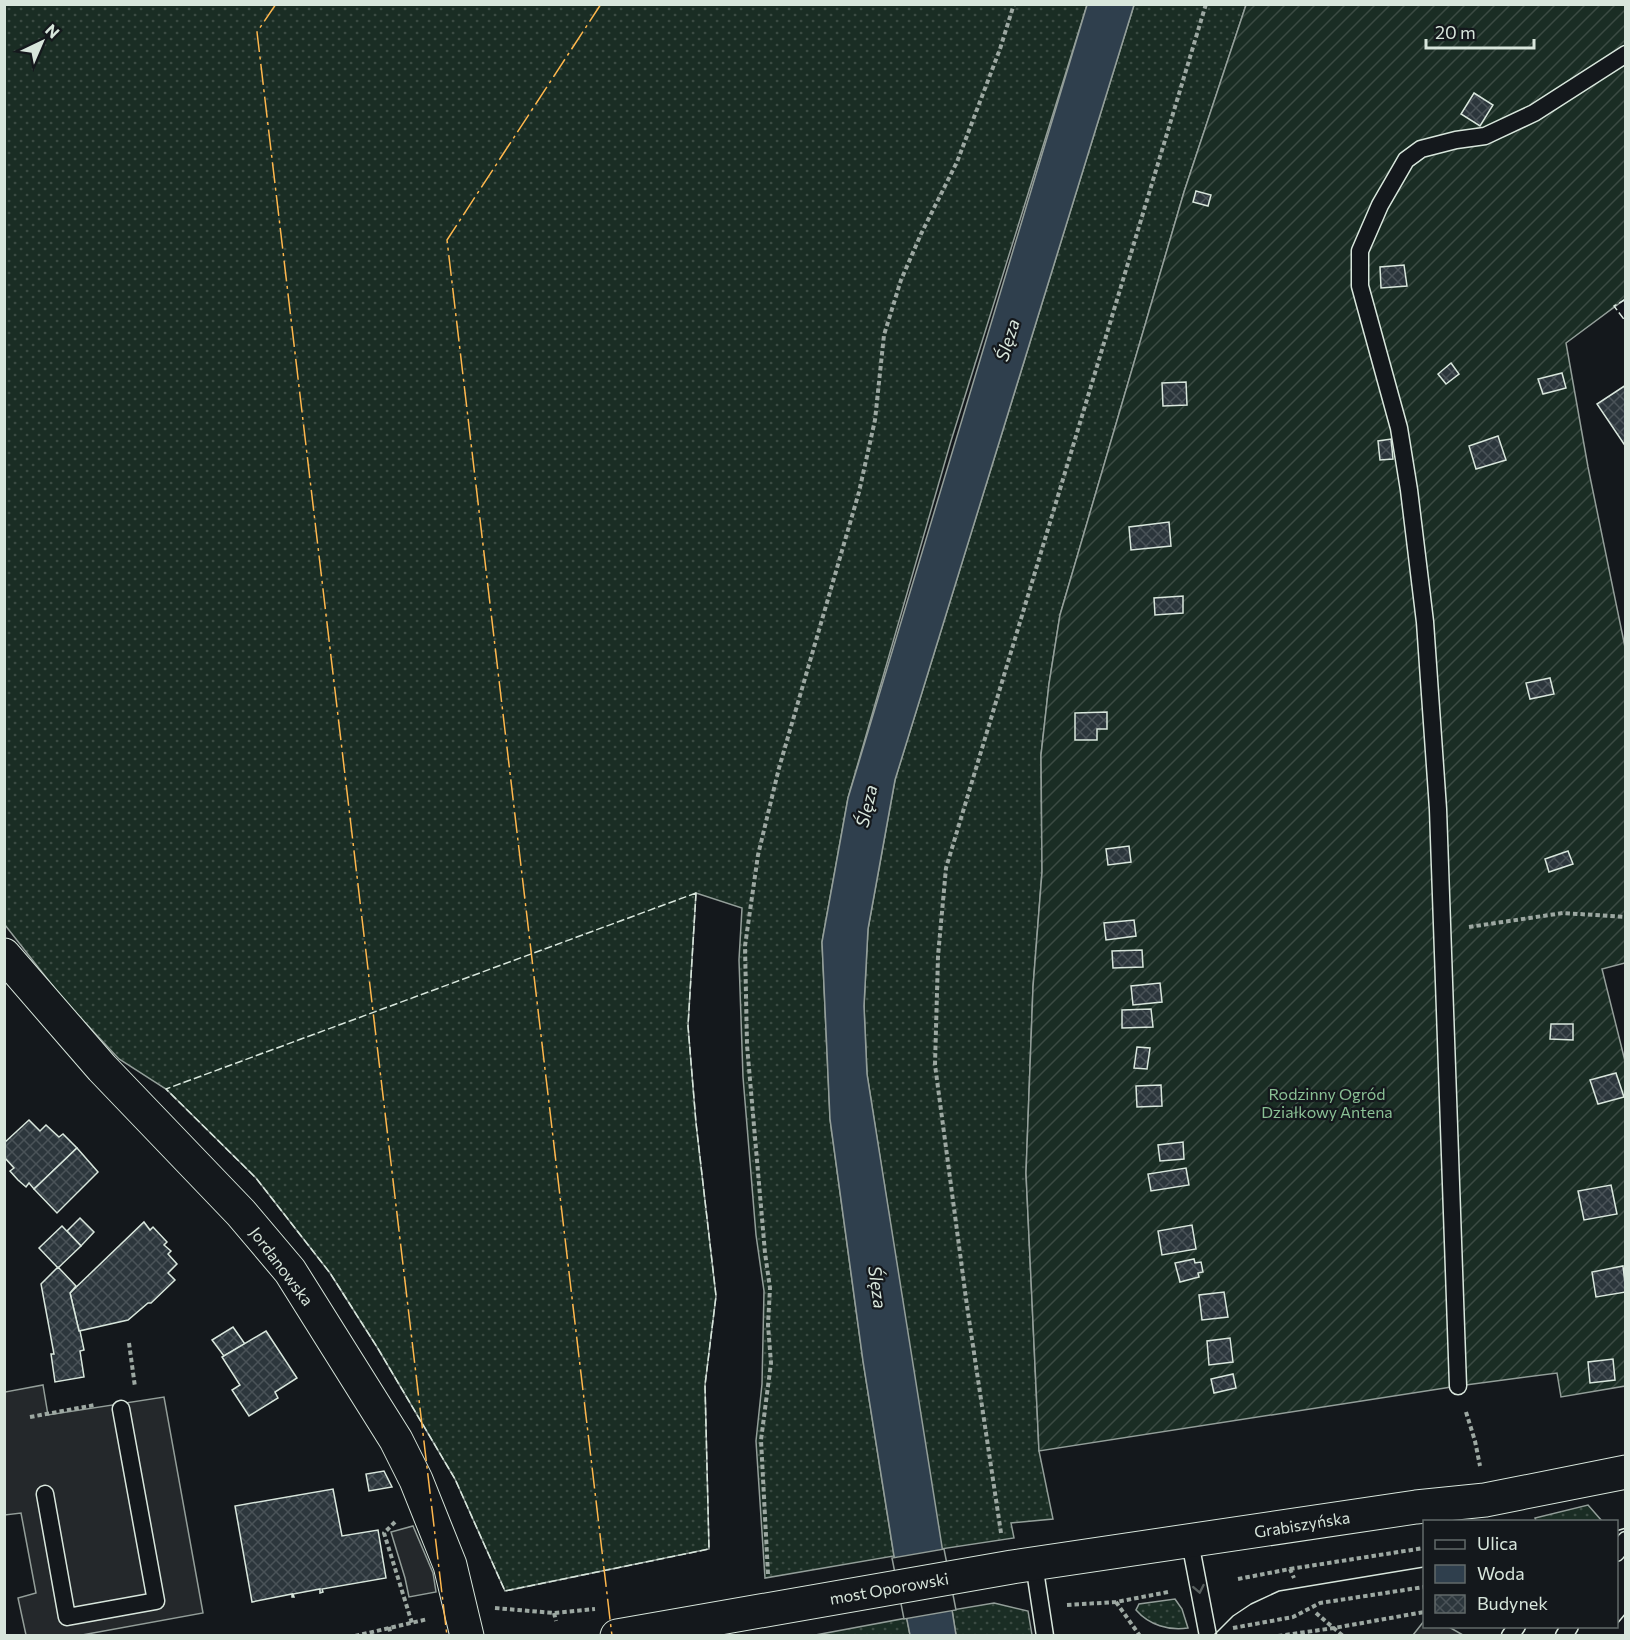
<svg xmlns="http://www.w3.org/2000/svg" width="1630" height="1640" viewBox="0 0 1630 1640" font-family="Commissioner,sans-serif">
	<style>
		.grass { fill: url(#grass-dots); stroke: #939e99; stroke-width: 1.5 }
		.garden { fill: url(#garden-furrows); stroke: #939e99; stroke-width: 1.5 }
		.parking { fill: #24282b; stroke: #939e99; stroke-width: 1.5 }
		.water { fill: #2f3f4d; stroke: #939e99; stroke-width: 1.5 }
		.pier { fill: #14181c; stroke: #939e99; stroke-width: 1.5 }
		.building { fill: url(#building-cross-hatch); stroke: #d8e6dc; stroke-width: 1.5 }
		.lines { fill: none; stroke-linecap: round; stroke-linejoin: round }
		.lane-casing { stroke: #d8e6dc; stroke-width: 19 }
		.street-casing { stroke: #d8e6dc; stroke-width: 35 }
		.secondary-casing { stroke: #d8e6dc; stroke-width: 35 }
		.path { stroke: #9da8a2; stroke-width: 4; stroke-dasharray: 4.5 3; stroke-linecap: butt }
		.lane { stroke: #14181c; stroke-width: 16 }
		.street { stroke: #14181c; stroke-width: 33 }
		.secondary { stroke: #14181c; stroke-width: 33 }
		.tram { stroke: #d8e6dc; stroke-width: 1.5 }
		.fence { stroke: #d8e6dc; stroke-width: 1.5; stroke-dasharray: 8 3; stroke-linecap: butt }
		.power { stroke: #ffb74d; stroke-width: 1.5; stroke-dasharray: 21 4.5 3 4.5; stroke-linecap: butt }
		.oneway { stroke: #59605f }
		.labels { text-anchor: middle; dominant-baseline: central; stroke-width: 4.5; stroke-linejoin: round; paint-order: stroke }
		.park-label { font-size: 16px; fill: #8ac095; stroke: #14181c }
		.street-label { font-size: 16px; fill: #d8e6dc; stroke: #14181c }
		.water-label { font-size: 18px; font-style: italic; fill: #d8e6dc; stroke: #14181c }
	</style>
	<defs>
		<pattern id="grass-dots" width="8" height="8" patternUnits="userSpaceOnUse" patternTransform="scale(1.5)"><rect width="8" height="8" fill="#1a2d24"/><path d="M2 2h.1M6 6h.1" fill="none" stroke="#3b4b43" stroke-width="1.8" stroke-linecap="round"/></pattern>
		<pattern id="garden-furrows" width="10" height="10" patternUnits="userSpaceOnUse" patternTransform="scale(1.5)"><rect width="10" height="10" fill="#1a2d24"/><path d="M-1 1l2-2M0 10L10 0M9 11l2-2" fill="none" stroke="#3b4b43"/></pattern>
		<pattern id="building-cross-hatch" width="8" height="8" patternUnits="userSpaceOnUse" patternTransform="scale(1.5)"><rect width="8" height="8" fill="#2c363c"/><path d="M0 0l8 8M0 8l8-8" fill="none" stroke="#4a5358"/></pattern>
	</defs>
	<rect width="100%" height="100%" fill="#14181c"/>
	<g class="grass">
		<polygon points="4,5 1087,5 951,441 848,798 822,942 830,1119 863,1361 894,1556 765,1578 756,1441 762,1384 764,1291 756,1235 743,1077 739,960 742,908 696,893 688,1026 696,1123 716,1296 705,1385 709,1549 505,1591 455,1479 377,1347 330,1273 256,1178 166,1089 119,1059 63,999 5,925"/>
		<polygon points="1134,5 1246,5 1184,192 1060,615 1049,684 1041,755 1042,872 1033,987 1026,1173 1039,1451 1053,1519 1011,1523 1014,1538 941,1549 867,1074 864,1006 868,929 895,780"/>
		<polygon points="1588,1505 1602,1521 1536,1521 1535,1518"/>
		<path d="M1175,1599L1182,1609L1188,1628C1169,1631 1149,1625 1136,1610L1139,1604Z"/>
		<polygon points="994,1603 1028,1611 1032,1635 956,1635 952,1610"/>
		<polygon points="907,1618 910,1635 810,1636"/>
	</g>
	<polygon class="garden" points="1246,5 1625,5 1625,299 1566,343 1588,467 1625,647 1625,963 1602,969 1625,1061 1625,1386 1561,1397 1557,1373 1458,1386 1039,1451 1026,1173 1033,987 1042,872 1041,755 1049,684 1060,615 1184,192"/>
	<g class="parking">
		<polygon points="43,1385 48,1415 164,1397 203,1613 82,1635 26,1635 18,1598 36,1593 21,1513 5,1515 5,1392"/>
		<polygon points="413,1526 433,1573 436,1592 409,1597 405,1578 391,1532"/>
		<polygon points="1424,1621 1424,1626 1449,1627 1463,1635 1413,1635"/>
	</g>
	<polygon class="water" points="1087,5 1134,5 895,780 868,929 864,1006 867,1074 956,1635 910,1635 894,1556 863,1361 830,1119 822,942 848,798"/>
	<polygon class="pier" points="944,1549 956,1610 904,1619 892,1558"/>
	<g class="building">
		<polygon points="1474,93 1493,105 1480,126 1461,114"/>
		<polygon points="1196,191 1211,195 1208,206 1193,202"/>
		<polygon points="1404,265 1407,286 1381,288 1380,267"/>
		<polygon points="1451,363 1459,374 1446,384 1438,374"/>
		<polygon points="1562,373 1566,388 1543,394 1538,379"/>
		<polygon points="1186,382 1187,405 1163,406 1162,383"/>
		<polygon points="1626,385 1626,447 1597,404"/>
		<polygon points="1498,436 1506,460 1476,469 1469,446"/>
		<polygon points="1391,439 1393,459 1380,460 1378,441"/>
		<polygon points="1169,522 1171,546 1131,550 1129,527"/>
		<polygon points="1183,596 1183,613 1155,615 1154,598"/>
		<polygon points="1550,678 1554,694 1530,699 1526,683"/>
		<polygon points="1107,712 1107,729 1097,729 1097,740 1075,740 1075,713"/>
		<polygon points="1129,846 1131,862 1108,865 1106,849"/>
		<polygon points="1568,851 1573,864 1549,872 1545,859"/>
		<polygon points="1134,920 1136,936 1106,940 1104,923"/>
		<polygon points="1142,950 1143,967 1113,968 1112,951"/>
		<polygon points="1160,983 1162,1002 1133,1005 1131,986"/>
		<polygon points="1151,1009 1153,1027 1122,1028 1122,1010"/>
		<polygon points="1551,1024 1573,1024 1573,1040 1550,1039"/>
		<polygon points="1137,1047 1150,1048 1147,1069 1134,1068"/>
		<polygon points="1616,1073 1624,1097 1598,1104 1590,1080"/>
		<polygon points="1161,1085 1162,1106 1137,1107 1136,1086"/>
		<polygon points="29,1120 40,1131 46,1125 59,1137 63,1134 77,1148 34,1189 29,1183 26,1187 18,1180 10,1171 14,1168 4,1157 4,1143"/>
		<polygon points="1183,1142 1184,1159 1160,1161 1158,1145"/>
		<polygon points="77,1148 98,1172 57,1213 34,1189"/>
		<polygon points="1186,1168 1189,1185 1151,1191 1148,1174"/>
		<polygon points="1611,1185 1617,1214 1584,1220 1578,1191"/>
		<polygon points="80,1218 94,1232 81,1246 67,1231"/>
		<polygon points="144,1222 150,1230 153,1227 167,1242 164,1245 171,1251 168,1254 177,1264 168,1273 175,1280 151,1303 148,1303 128,1320 79,1331 70,1293"/>
		<polygon points="1192,1225 1196,1249 1162,1255 1158,1231"/>
		<polygon points="62,1226 81,1246 58,1268 39,1248"/>
		<polygon points="1194,1259 1195,1263 1201,1262 1203,1272 1198,1273 1199,1277 1180,1282 1175,1263"/>
		<polygon points="1623,1266 1626,1292 1596,1297 1592,1272"/>
		<polygon points="58,1267 76,1286 70,1293 79,1331 80,1331 84,1350 80,1351 84,1377 55,1382 51,1354 54,1354 41,1284"/>
		<polygon points="1224,1292 1228,1317 1202,1320 1199,1295"/>
		<polygon points="233,1327 245,1344 224,1356 212,1340"/>
		<polygon points="266,1331 297,1378 275,1392 278,1398 249,1416 232,1390 240,1385 222,1357"/>
		<polygon points="1230,1338 1233,1362 1209,1365 1207,1341"/>
		<polygon points="1613,1359 1615,1380 1590,1383 1588,1362"/>
		<polygon points="1233,1374 1236,1388 1214,1393 1211,1379"/>
		<polygon points="384,1471 392,1487 369,1491 366,1474"/>
		<polygon points="333,1489 342,1536 378,1530 386,1578 322,1589 323,1592 320,1593 320,1589 293,1594 294,1597 292,1597 292,1594 252,1602 235,1506"/>
	</g>
	<g class="lines">
		<defs>
			<g id="lane">
				<polyline points="1458,1386 1438,809 1425,622 1409,490 1399,428 1360,286 1360,251 1380,205 1406,160 1421,149 1456,140 1485,136 1534,113 1626,54"/>
				<polyline points="45,1494 67,1617 156,1601 121,1409"/>
				<polyline points="1190,1542 1208,1636"/>
				<polyline points="1616,1553 1626,1540"/>
				<polyline points="1034,1564 1045,1636"/>
				<polyline points="1510,1636 1517,1626"/>
				<polyline points="1564,1636 1570,1626"/>
			</g>
			<polyline id="street" points="4,955 102,1068 241,1213 290,1271 396,1440 416,1480 450,1565 467,1636"/>
			<polyline id="secondary" points="617,1636 1012,1567 1416,1507 1485,1500 1626,1472"/>
		</defs>
		<use href="#lane" class="lane-casing"/>
		<use href="#street" class="street-casing"/>
		<use href="#secondary" class="secondary-casing"/>
		<g class="path">
			<polyline points="1469,927 1563,913 1626,917"/>
			<polyline points="129,1343 135,1387"/>
			<polyline points="1466,1412 1475,1441 1480,1466"/>
			<polyline points="30,1417 95,1405"/>
			<polyline points="395,1522 384,1533 412,1623"/>
			<polyline points="1001,1533 967,1306 935,1065 938,956 946,868 1206,4"/>
			<polyline points="1290,1569 1424,1548"/>
			<polyline points="768,1574 761,1440 771,1363 768,1325 770,1288 765,1253 747,1045 745,946 758,855 779,768 859,492 875,420 884,335 901,280 921,234 957,162 1000,49 1014,4"/>
			<polyline points="1238,1579 1290,1569 1294,1578"/>
			<polyline points="1116,1602 1140,1636"/>
			<polyline points="1067,1605 1116,1602 1168,1592"/>
			<polyline points="495,1608 554,1613 595,1609"/>
			<polyline points="554,1613 556,1621"/>
			<polyline points="1316,1613 1343,1636"/>
			<polyline points="389,1627 391,1636"/>
			<polyline points="1233,1628 1293,1617 1320,1603 1424,1587"/>
			<polyline points="355,1636 428,1619"/>
			<polyline points="1278,1636 1334,1628 1424,1612"/>
		</g>
		<use href="#lane" class="lane"/>
		<use href="#street" class="street"/>
		<use href="#secondary" class="secondary"/>
		<g class="tram">
			<polyline points="1616,1531 1626,1528"/>
			<polyline points="1616,1625 1626,1613"/>
			<polyline points="1213,1636 1233,1616 1251,1604 1279,1591 1424,1567"/>
		</g>
		<g class="fence">
			<polyline points="1626,299 1614,306 1626,322"/>
			<polygon points="696,893 688,1026 696,1123 716,1296 705,1385 709,1549 505,1591 455,1479 377,1347 330,1273 256,1178 166,1089"/>
		</g>
		<g class="power">
			<polyline points="276,4 257,32 447,1636"/>
			<polyline points="601,4 447,240 612,1636"/>
		</g>
	</g>
	<defs><path id="oneway-chevron" d="M-2-3.5L2.5 0L-2 3.5" fill="none" stroke-width="1.6" stroke-linecap="round" stroke-linejoin="round" transform="scale(1.5)"/></defs>
	<use class="oneway" href="#oneway-chevron" transform="translate(1199 1589) rotate(79)"/>
	<g class="labels">
		<g class="park-label">
			<text x="1327" y="1093">Rodzinny Ogród<tspan x="1327" dy="18">Działkowy Antena</tspan></text>
		</g>
		<g class="street-label">
			<text transform="translate(282 1266) rotate(53)">Jordanowska</text>
			<text transform="translate(1302 1524) rotate(-9)">Grabiszyńska</text>
			<text transform="translate(889 1588) rotate(-10)">most Oporowski</text>
		</g>
		<g class="water-label">
			<text transform="translate(1007 340) rotate(-73)">Ślęza</text>
			<text transform="translate(866 806) rotate(-77)">Ślęza</text>
			<text transform="translate(878 1287) rotate(82)">Ślęza</text>
		</g>
	</g>
	<rect width="1630" height="1640" fill="none" stroke="#d8e6dc" stroke-width="12"/>
	<rect x="1423" y="1520" width="195" height="108" fill="#14181c" stroke="#626a69" stroke-width="1.5"/>
	<rect x="1435" y="1540" width="30" height="9" fill="#14181c" stroke="#626a69" stroke-width="1.5"/>
	<text x="1477" y="1550" font-size="18" fill="#d8e6dc">Ulica</text>
	<rect x="1435" y="1565" width="30" height="18" fill="#2f3f4d" stroke="#626a69" stroke-width="1.5"/>
	<text x="1477" y="1580" font-size="18" fill="#d8e6dc">Woda</text>
	<rect x="1435" y="1595" width="30" height="18" fill="url(#building-cross-hatch)" stroke="#626a69" stroke-width="1.5"/>
	<text x="1477" y="1610" font-size="18" fill="#d8e6dc">Budynek</text>
	<g transform="translate(42 42) rotate(44)" stroke="#14181c" stroke-width="4.5" paint-order="stroke">
	<path d="M0-4.5L10 22L0 15L-10 22Z" fill="#d8e6dc"/>
	<text y="-9" font-size="16" font-weight="bold" text-anchor="middle" fill="#d8e6dc">N</text>
	</g>
	<path d="M1426 39v9h108v-9" fill="none" stroke="#d8e6dc" stroke-width="3"/>
	<text x="1435" y="39" font-size="18" fill="#d8e6dc" stroke="#14181c" stroke-width="4.5" paint-order="stroke">20 m</text>
</svg>
